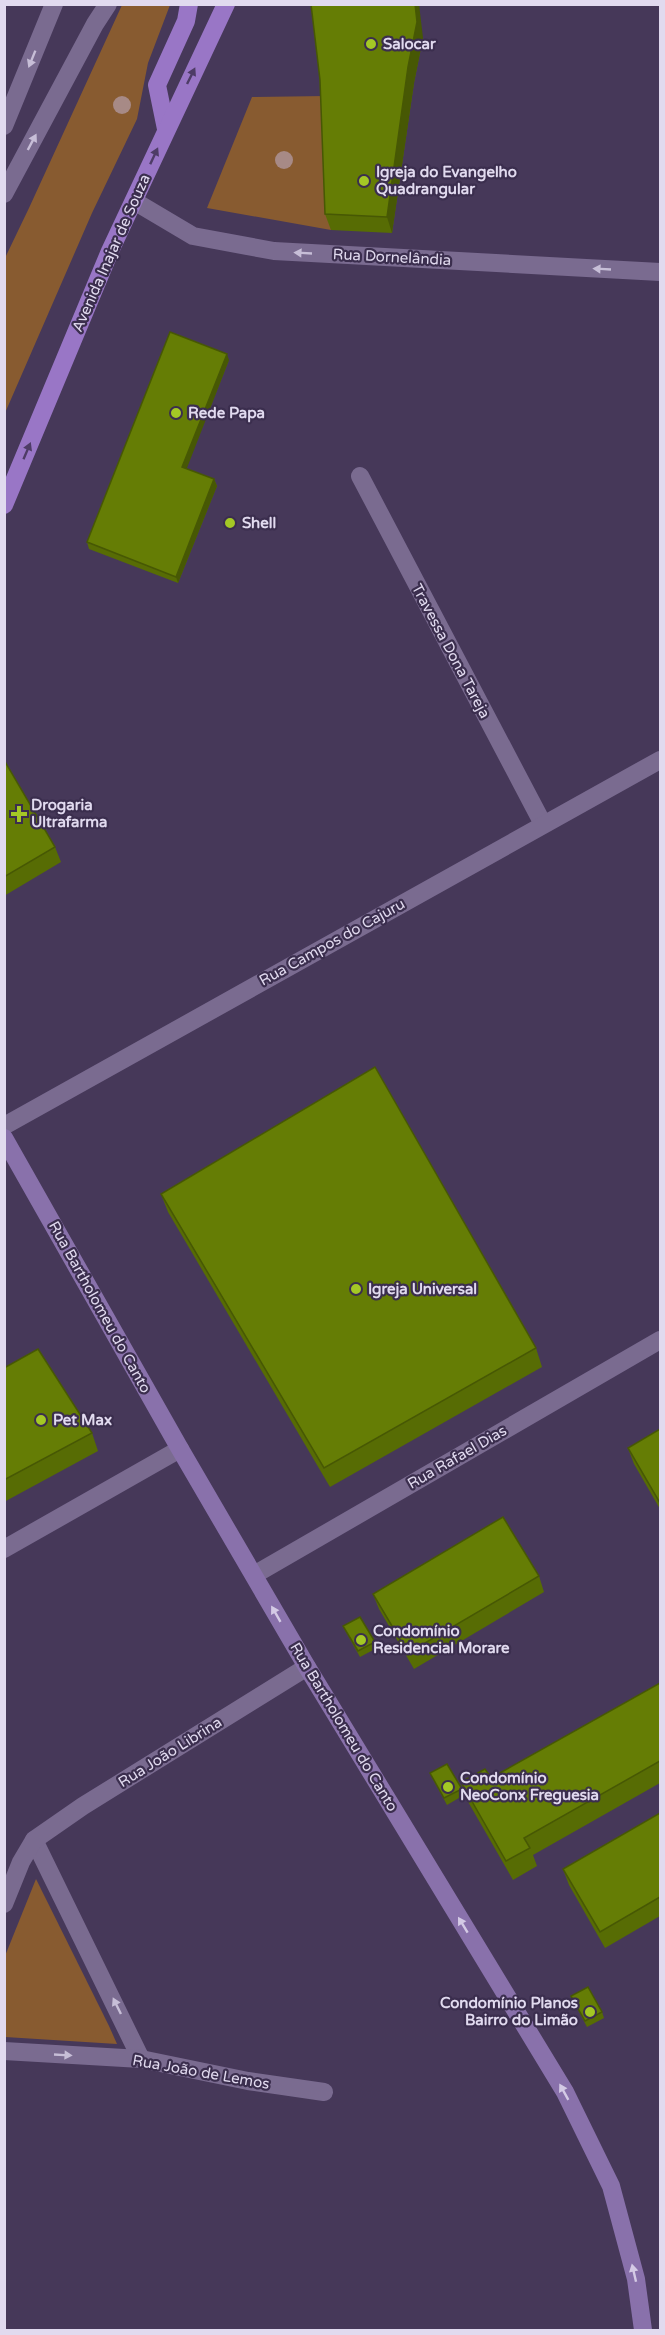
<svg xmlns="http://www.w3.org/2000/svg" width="665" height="2335" viewBox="0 0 665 2335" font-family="'Varela Round',sans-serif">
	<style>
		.green { fill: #885b30 }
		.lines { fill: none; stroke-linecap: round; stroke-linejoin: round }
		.lane { stroke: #7a6b90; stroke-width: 18 }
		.street { stroke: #7a6b90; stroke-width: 18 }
		.secondary { stroke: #8971ab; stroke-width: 18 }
		.primary { stroke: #9976c6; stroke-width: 18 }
		.tree { fill: #a78a86 }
		.wall { fill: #576c04 }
		.shaded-wall { fill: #475804 }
		.building { fill: #657d05; stroke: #475804; stroke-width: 1.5 }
		.oneway { fill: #c7bed7 }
		.oneway2 { fill: #4e3c66 }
		.oneway3 { fill: #d4cae5 }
		.poi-dot { fill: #a4c825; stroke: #3b2e4e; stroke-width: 2 }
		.labels { text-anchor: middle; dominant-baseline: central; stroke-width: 4.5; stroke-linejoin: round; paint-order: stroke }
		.poi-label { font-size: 15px; font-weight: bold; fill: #e1daef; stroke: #3b2e4e; text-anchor: start }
		.street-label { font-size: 15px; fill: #e1daef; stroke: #3b2e4e }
	</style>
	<rect width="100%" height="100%" fill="#463859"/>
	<g class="green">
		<polygon points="122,5 170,5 148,63 137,119 92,213 5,413 5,258 29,208"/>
		<polygon points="326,96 331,230 207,208 252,97"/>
		<polygon points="36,1879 109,2026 117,2044 5,2037 5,1956"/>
	</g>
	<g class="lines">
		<g class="lane">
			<polyline points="4,126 54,4"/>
			<polyline points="4,194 95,24 108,4"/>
			<polyline points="4,1549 180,1449"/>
			<polyline points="254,1575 660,1340"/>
		</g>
		<g class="street">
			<polyline points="134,201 193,236 274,251 660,272"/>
			<polyline points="360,476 543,824"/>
			<polyline points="4,1126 660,760"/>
			<polyline points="34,1840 141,2059"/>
			<polyline points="4,1904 21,1862 34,1840 83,1806 307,1667"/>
			<polyline points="4,2051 141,2059 248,2081 324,2092"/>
		</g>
		<polyline class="secondary" points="4,1138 180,1449 307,1667 565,2092 611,2186 636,2279 643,2330"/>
		<g class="primary">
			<polyline points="166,129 157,85 186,21 189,4"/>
			<polyline points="4,505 110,251 226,4"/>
		</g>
	</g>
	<g class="tree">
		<circle cx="122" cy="105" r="9"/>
		<circle cx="284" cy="160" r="9"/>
	</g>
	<g class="wall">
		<polygon points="423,38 414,83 392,233 331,230 325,214"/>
		<polygon points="229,360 186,469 214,479 217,486 178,583 89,549 87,542"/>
		<polygon points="4,760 55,847 61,862 4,896"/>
		<polygon points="161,1194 536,1348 542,1367 330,1487 168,1212"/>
		<polygon points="4,1368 92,1433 98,1451 4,1502"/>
		<polygon points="660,1429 660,1509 634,1464 628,1448"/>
		<polygon points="539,1576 544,1592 414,1669 379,1609 373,1594"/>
		<polygon points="343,1626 375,1642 377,1648 360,1657 346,1632"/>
		<polygon points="660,1683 660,1783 533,1855 537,1866 513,1880 467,1800 461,1782 491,1778"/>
		<polygon points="430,1773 462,1789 464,1795 447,1805 433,1779"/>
		<polygon points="660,1813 660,1916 605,1948 569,1885 563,1869"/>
		<polygon points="571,1996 602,2012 604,2018 587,2027 574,2002"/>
	</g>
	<g class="shaded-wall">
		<polygon points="415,4 419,4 423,38 414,83 392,233 387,217"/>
		<polygon points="227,354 229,360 185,473 182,467"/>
		<polygon points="214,479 217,486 178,583 176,577"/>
	</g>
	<g class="building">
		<polygon points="311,4 415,4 417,22 408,67 387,217 325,214 320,80"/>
		<polygon points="170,332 227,354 182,467 214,479 176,577 87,542"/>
		<polygon points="4,760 55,847 4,877"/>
		<polygon points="375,1067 536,1348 324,1468 161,1194"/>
		<polygon points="38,1349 92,1433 4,1480 4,1368"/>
		<polygon points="660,1429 660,1503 628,1448"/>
		<polygon points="503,1517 539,1576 408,1653 373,1594"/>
		<polygon points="360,1617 375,1642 358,1651 343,1626"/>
		<polygon points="660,1683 660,1761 524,1838 530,1848 506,1861 461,1782 485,1769 491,1778"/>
		<polygon points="447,1764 462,1789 444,1798 430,1773"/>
		<polygon points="660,1813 660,1897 600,1932 563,1869"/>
		<polygon points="588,1987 602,2012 585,2021 571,1996"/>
	</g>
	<defs><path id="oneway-solid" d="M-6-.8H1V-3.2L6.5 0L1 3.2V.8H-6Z" transform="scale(1.5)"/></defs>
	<g class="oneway">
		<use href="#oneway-solid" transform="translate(32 59) rotate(112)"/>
		<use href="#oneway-solid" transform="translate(32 142) rotate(-62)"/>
		<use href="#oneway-solid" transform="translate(303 253) rotate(-177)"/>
		<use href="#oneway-solid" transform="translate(602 269) rotate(-177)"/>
		<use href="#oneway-solid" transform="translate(117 2006) rotate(-116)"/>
		<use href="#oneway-solid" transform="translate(63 2055) rotate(3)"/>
	</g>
	<g class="oneway2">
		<use href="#oneway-solid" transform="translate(191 76) rotate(-64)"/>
		<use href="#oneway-solid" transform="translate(154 156) rotate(-65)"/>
		<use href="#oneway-solid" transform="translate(27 451) rotate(-67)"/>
	</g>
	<g class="oneway3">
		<use href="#oneway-solid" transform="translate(276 1614) rotate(-120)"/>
		<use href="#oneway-solid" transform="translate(463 1925) rotate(-121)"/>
		<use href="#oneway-solid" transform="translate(564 2092) rotate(-119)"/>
		<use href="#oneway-solid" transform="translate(634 2273) rotate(-103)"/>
	</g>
	<g class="poi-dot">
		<circle cx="371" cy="44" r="6"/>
		<circle cx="364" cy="181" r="6"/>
		<circle cx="176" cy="413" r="6"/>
		<circle cx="230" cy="523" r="6"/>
		<path d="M16 805h6v6h6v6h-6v6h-6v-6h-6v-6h6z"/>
		<circle cx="356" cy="1289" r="6"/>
		<circle cx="41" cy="1420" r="6"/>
		<circle cx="361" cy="1640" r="6"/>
		<circle cx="448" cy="1787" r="6"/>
		<circle cx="590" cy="2012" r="6"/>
	</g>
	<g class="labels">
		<g class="poi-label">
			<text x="383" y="44">Salocar</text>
			<text x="376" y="172">Igreja do Evangelho<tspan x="376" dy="17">Quadrangular</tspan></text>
			<text x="188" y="413">Rede Papa</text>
			<text x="242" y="523">Shell</text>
			<text x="31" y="805">Drogaria<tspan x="31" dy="17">Ultrafarma</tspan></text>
			<text x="368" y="1289">Igreja Universal</text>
			<text x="53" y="1420">Pet Max</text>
			<text x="373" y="1631">Condomínio<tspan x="373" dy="17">Residencial Morare</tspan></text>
			<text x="460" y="1778">Condomínio<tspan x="460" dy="17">NeoConx Freguesia</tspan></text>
			<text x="578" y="2003" text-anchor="end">Condomínio Planos<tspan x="578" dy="17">Bairro do Limão</tspan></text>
		</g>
		<g class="street-label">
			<text transform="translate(111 253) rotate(-66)">Avenida Inajar de Souza</text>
			<text transform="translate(392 257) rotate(3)">Rua Dornelândia</text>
			<text transform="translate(451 651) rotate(62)">Travessa Dona Tareja</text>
			<text transform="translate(332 942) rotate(-29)">Rua Campos do Cajuru</text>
			<text transform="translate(100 1307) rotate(61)">Rua Bartholomeu do Canto</text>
			<text transform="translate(457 1457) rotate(-30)">Rua Rafael Dias</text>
			<text transform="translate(344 1727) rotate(59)">Rua Bartholomeu do Canto</text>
			<text transform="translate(170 1752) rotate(-32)">Rua João Librina</text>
			<text transform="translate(201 2072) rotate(10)">Rua João de Lemos</text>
		</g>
	</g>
	<rect width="665" height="2335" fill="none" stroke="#e1daef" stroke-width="12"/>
</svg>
